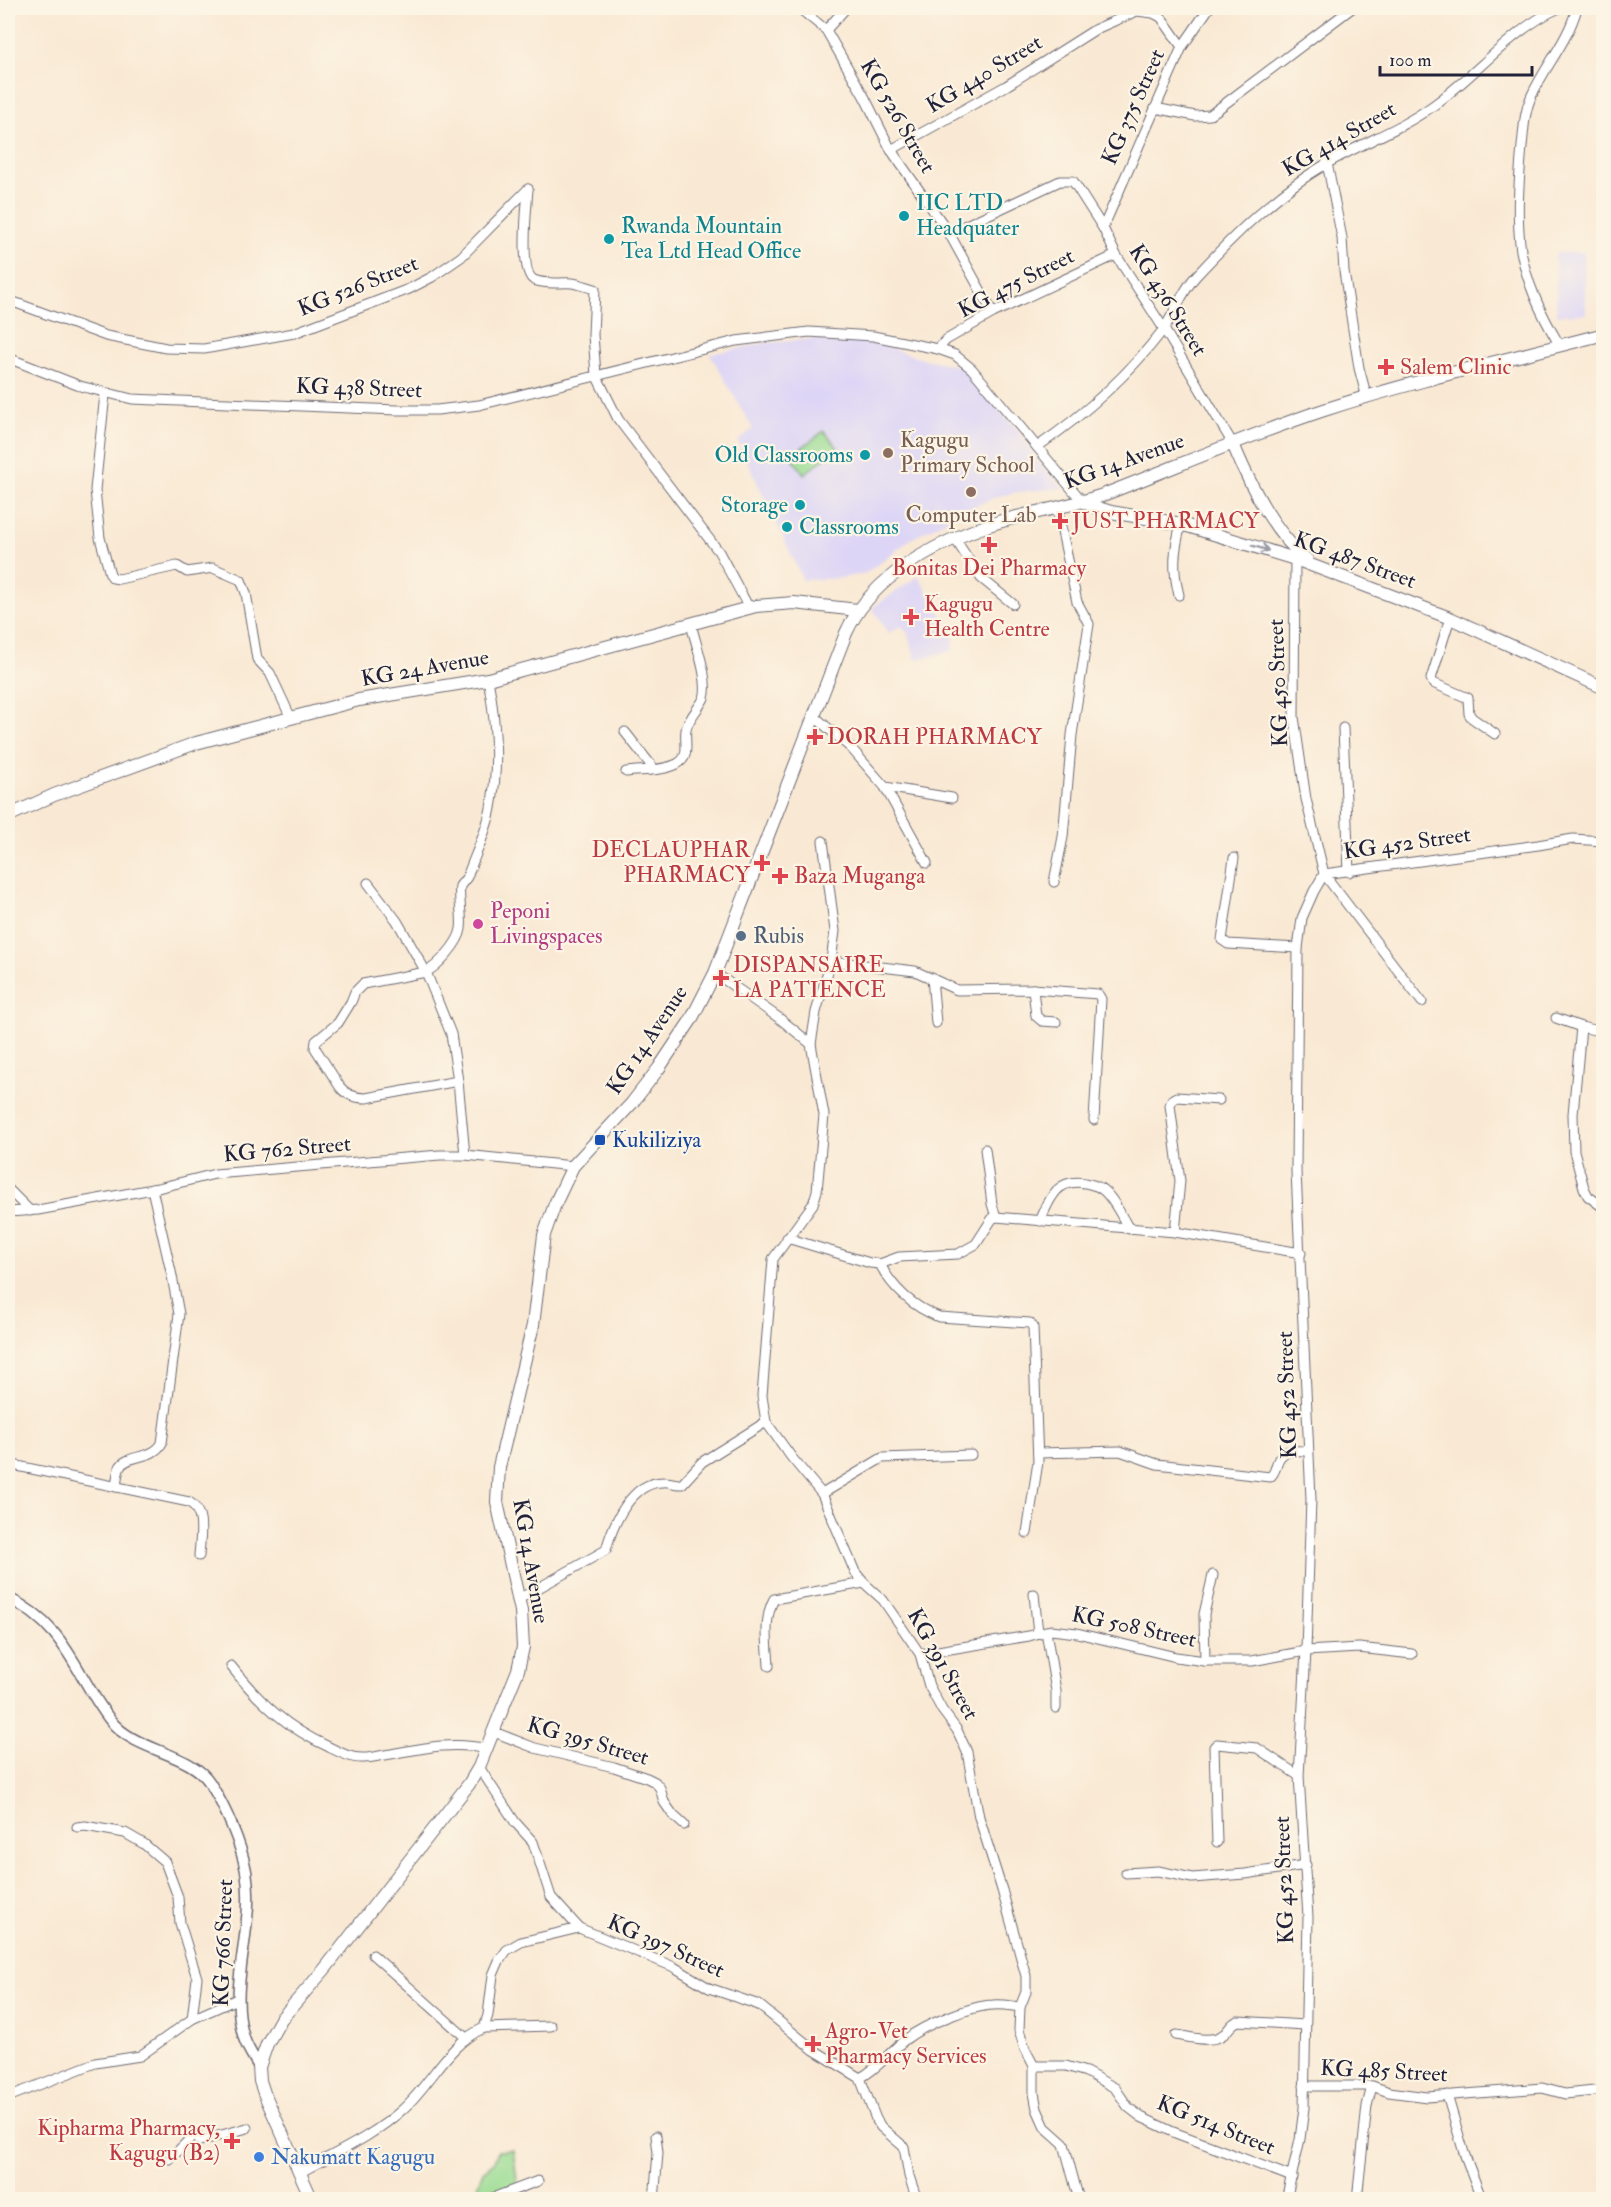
<svg xmlns="http://www.w3.org/2000/svg" width="1611" height="2207" viewBox="0 0 1611 2207" font-family="'IM FELL Double Pica',serif">
	<style>
		.built { fill: #ddd5f6 }
		.green { fill: #98db92; stroke: #5d7e66; stroke-width: 1.5 }
		.lines { fill: none; stroke-linecap: round; stroke-linejoin: round }
		.minor-casing { stroke: #6d6871; stroke-width: 11 }
		.tertiary-casing { stroke: #6d6871; stroke-width: 13 }
		.secondary-casing { stroke: #6d6871; stroke-width: 14 }
		.minor { stroke: #fff; stroke-width: 9 }
		.tertiary { stroke: #fff; stroke-width: 10 }
		.secondary { stroke: #fff; stroke-width: 12 }
		.oneway { stroke: #9c9ca7 }
		.culture-dot { fill: #0f9aa8; stroke: #fcf5e5; stroke-width: 2 }
		.health-dot { fill: #e0444e; stroke: #fcf5e5; stroke-width: 2 }
		.education-dot { fill: #8d6e63; stroke: #fcf5e5; stroke-width: 2 }
		.hotel-dot { fill: #d1479c; stroke: #fcf5e5; stroke-width: 2 }
		.service-dot { fill: #5c6f8a; stroke: #fcf5e5; stroke-width: 2 }
		.transit-dot { fill: #1a4fb4; stroke: #fcf5e5; stroke-width: 2 }
		.shop-dot { fill: #3f7fe0; stroke: #fcf5e5; stroke-width: 2 }
		.labels { text-anchor: middle; dominant-baseline: central; stroke-width: 4.5; stroke-linejoin: round; paint-order: stroke }
		.street-label { font-size: 22px; fill: #22223b; stroke: #fcf5e5 }
		.culture-label { font-size: 22px; fill: #0d838f; stroke: #fcf5e5; text-anchor: start }
		.health-label { font-size: 22px; fill: #be3a42; stroke: #fcf5e5; text-anchor: start }
		.education-label { font-size: 22px; fill: #785e54; stroke: #fcf5e5; text-anchor: start }
		.hotel-label { font-size: 22px; fill: #b23c85; stroke: #fcf5e5; text-anchor: start }
		.service-label { font-size: 22px; fill: #4e5e75; stroke: #fcf5e5; text-anchor: start }
		.transit-label { font-size: 22px; fill: #164399; stroke: #fcf5e5; text-anchor: start }
		.shop-label { font-size: 22px; fill: #366cbe; stroke: #fcf5e5; text-anchor: start }
	</style>
	<rect width="100%" height="100%" fill="#fcf5e5"/>
	<filter id="ink" filterUnits="userSpaceOnUse"><feTurbulence type="fractalNoise" baseFrequency=".0167" numOctaves="2"/><feDisplacementMap in="SourceGraphic" scale="12" xChannelSelector="R" yChannelSelector="G"/><feConvolveMatrix kernelMatrix="1 2 1 2 8 2 1 2 1" color-interpolation-filters="sRGB"/></filter>
	<filter id="wash" filterUnits="userSpaceOnUse"><feTurbulence type="fractalNoise" baseFrequency=".008" numOctaves="4" result="noise"/><feDisplacementMap in="SourceGraphic" scale="24" xChannelSelector="R" yChannelSelector="G"/><feGaussianBlur stdDeviation="1.35" result="paint"/><feColorMatrix in="noise" values="0 0 0 0 0 0 0 0 0 0 0 0 0 0 0 0 0 1.4 0 .05"/><feComposite in="paint" operator="in"/></filter>
	<g filter="url(#wash)">
		<rect width="100%" height="100%" fill="#f9e9d4"/>
		<g class="built">
			<polygon points="1584,252 1586,314 1557,315 1555,253"/>
			<polygon points="813,339 868,340 919,358 959,366 970,375 988,398 1017,429 1038,461 1063,488 1017,492 996,497 961,512 911,539 866,573 842,578 803,580 738,441 753,429 710,354 766,343"/>
			<polygon points="918,576 954,636 953,650 916,660 907,632 901,626 889,633 872,608"/>
		</g>
		<g class="green">
			<polygon points="824,431 838,448 804,474 791,456"/>
			<polygon points="513,2150 518,2187 492,2199 472,2200 483,2171 494,2162 498,2151"/>
		</g>
	</g>
	<g filter="url(#ink)">
		<g class="lines">
			<defs>
				<g id="minor">
					<polyline points="799,8 826,30 865,98 891,150 949,233 993,313"/>
					<polyline points="826,30 846,8"/>
					<polyline points="1155,108 1195,116 1210,115 1352,8"/>
					<polyline points="891,150 1006,86 1096,29 1137,11 1153,13 1161,17 1182,47"/>
					<polyline points="1327,163 1342,238 1344,271 1359,368 1367,398"/>
					<path d="M528,189C527,206 519,273 534,280C545,285 561,282 572,283C580,284 587,287 595,289L593,335L596,375L618,419L719,552L749,608"/>
					<polyline points="1103,228 1182,47 1209,8"/>
					<polyline points="949,233 1060,181 1073,181 1103,228 1116,255 1164,329 1233,444"/>
					<polyline points="8,300 106,336 166,348 204,349 294,333 409,289 432,277 461,257 528,189"/>
					<path d="M1559,344C1542,316 1527,284 1521,251C1516,217 1519,180 1522,146C1524,129 1524,113 1531,97C1545,66 1568,41 1577,8"/>
					<polyline points="938,349 946,340 993,313 1116,255"/>
					<polyline points="8,358 80,386 132,399 397,410 437,410 479,405 736,341 809,332 873,336 938,349 955,355 972,369 1082,501"/>
					<polyline points="105,394 95,490 100,538 110,574 113,578 119,579 177,566 187,572 213,568 241,580 246,593 257,659 270,673 291,718"/>
					<path d="M1037,447C1085,414 1127,377 1163,330C1175,313 1182,291 1196,276C1235,234 1277,193 1326,164C1361,143 1400,130 1434,105C1475,76 1513,28 1559,8"/>
					<polyline points="955,539 981,578 1013,604"/>
					<polyline points="1295,559 1294,717 1306,799 1324,874 1422,1002"/>
					<path d="M1179,595C1172,568 1174,551 1181,524"/>
					<polyline points="1450,618 1431,679 1433,683 1468,698 1469,714 1472,718 1495,734"/>
					<polyline points="814,716 851,748 885,787 927,863"/>
					<polyline points="1343,728 1349,872"/>
					<polyline points="625,732 654,769"/>
					<path d="M626,772C642,770 663,771 677,764C691,757 684,742 686,730C688,718 699,709 704,698C710,681 695,642 691,624"/>
					<polyline points="885,787 952,798"/>
					<polyline points="1234,858 1222,940 1228,944 1298,948"/>
					<polyline points="1054,882 1063,837 1072,735 1089,624 1077,602 1057,508"/>
					<path d="M368,883L397,921L426,972L363,984L355,992L351,1002L338,1023L316,1041L315,1048L340,1087C347,1096 356,1098 366,1098L458,1081"/>
					<polyline points="831,961 915,971 957,990 1033,989 1098,994 1101,999 1094,1120"/>
					<polyline points="715,973 779,1018 811,1044 824,1115 817,1191 813,1204 773,1259 762,1396 766,1422 792,1458 822,1494 855,1572 864,1583 883,1600 920,1654 929,1686 942,1710 957,1730 967,1752 979,1817 1002,1890 1026,1976 1026,1992 1020,2007 1019,2030 1025,2049 1034,2066 1034,2093 1037,2109 1045,2127 1064,2144 1079,2200"/>
					<polyline points="932,978 936,1023"/>
					<polyline points="1033,989 1036,1016 1042,1021 1056,1022"/>
					<polyline points="1556,1018 1581,1027 1604,1032"/>
					<polyline points="1581,1027 1573,1114 1574,1151 1584,1188 1588,1196 1604,1208"/>
					<polyline points="811,1044 816,1012 831,961 835,931 823,841"/>
					<polyline points="985,1149 992,1204 996,1217"/>
					<path d="M465,1155L458,1081L451,1034L426,972C438,966 459,943 461,929C463,915 458,900 460,886L467,877C475,855 487,831 491,808C499,765 496,721 488,679"/>
					<polyline points="8,1189 30,1211"/>
					<polyline points="8,1212 38,1210 158,1188 215,1174 440,1155 465,1155 573,1166"/>
					<path d="M1040,1221C1050,1198 1057,1178 1085,1183C1092,1185 1097,1185 1103,1190C1114,1199 1122,1217 1129,1229"/>
					<polyline points="1175,1232 1180,1181 1170,1105 1172,1100 1177,1097 1219,1100"/>
					<polyline points="787,1238 870,1263 880,1264 899,1257 958,1254 976,1244 992,1219 996,1217 1175,1232 1301,1253"/>
					<path d="M880,1264C892,1288 913,1307 939,1317L1030,1323L1033,1327L1038,1462L1027,1533"/>
					<path d="M1038,1453L1120,1451L1157,1464L1270,1477C1275,1473 1275,1469 1277,1463C1282,1448 1294,1451 1308,1451"/>
					<path d="M8,1464L189,1502C206,1512 200,1538 199,1556"/>
					<path d="M116,1487C117,1481 117,1473 120,1467C127,1454 153,1460 162,1443L179,1314L172,1276L152,1189"/>
					<polyline points="822,1494 882,1458 971,1455"/>
					<polyline points="1034,1594 1038,1633"/>
					<path d="M517,1600L606,1550C613,1524 631,1482 663,1482C669,1481 675,1485 682,1484L702,1462L766,1422"/>
					<polyline points="1046,1631 1056,1691 1056,1708"/>
					<polyline points="920,1654 1029,1636 1051,1630 1077,1633 1176,1657 1205,1661 1252,1661 1306,1651 1359,1648 1412,1654"/>
					<polyline points="1205,1661 1204,1614 1213,1575"/>
					<path d="M231,1666C259,1702 287,1728 329,1747C339,1752 352,1759 364,1758C372,1758 382,1755 391,1754C423,1748 454,1741 487,1749"/>
					<path d="M769,1666C768,1645 763,1619 774,1599L864,1583"/>
					<polyline points="494,1732 535,1748 614,1767 647,1778 655,1782 660,1788 664,1802 673,1815 684,1825"/>
					<polyline points="479,1767 515,1822 533,1842 551,1897 579,1928"/>
					<polyline points="77,1827 85,1826 125,1833 144,1844 165,1862 178,1897 180,1923 197,1978 192,2019"/>
					<polyline points="1217,1842 1214,1747 1217,1744 1257,1748 1299,1776"/>
					<polyline points="1126,1873 1158,1871 1192,1878 1245,1874 1306,1865"/>
					<polyline points="373,1955 465,2037"/>
					<polyline points="484,2028 551,2026"/>
					<path d="M1176,2035C1190,2037 1212,2044 1224,2034C1230,2029 1230,2024 1238,2021L1305,2025"/>
					<polyline points="1034,2066 1066,2066 1086,2072 1115,2088 1128,2107 1141,2117 1173,2132 1292,2177"/>
					<path d="M860,2078C878,2069 890,2051 906,2039C924,2025 970,2006 993,2005C1002,2004 1011,2006 1020,2007"/>
					<polyline points="1304,2086 1372,2086 1389,2092 1427,2097 1542,2088 1565,2094 1604,2090"/>
					<polyline points="1447,2095 1464,2153 1482,2200"/>
					<polyline points="8,2097 95,2063 140,2056 192,2019 237,1999"/>
					<polyline points="170,2159 196,2133 200,2141 247,2128"/>
					<path d="M301,2172C335,2153 374,2136 403,2109C432,2083 447,2044 484,2028L488,2015L493,1975L499,1961L507,1950L521,1942L579,1928L674,1967L709,1988L759,2005L814,2050L860,2078L876,2119L881,2127L904,2147L909,2176L917,2200"/>
					<polyline points="487,2200 538,2181"/>
					<polyline points="654,2200 658,2153 656,2136"/>
					<polyline points="1286,2200 1300,2139 1304,2108 1308,1917 1299,1776 1306,1651 1311,1499 1296,1171 1298,948 1302,918 1314,891 1324,874 1538,845 1573,839 1604,841"/>
					<polyline points="1357,2200 1367,2106 1372,2086"/>
				</g>
				<path id="tertiary" d="M8,1598C68,1627 74,1673 111,1721C134,1751 192,1753 210,1783C225,1807 241,1843 246,1871C256,1927 227,1984 244,2038C247,2048 254,2058 259,2067"/>
				<g id="secondary">
					<path d="M1233,444C1249,483 1274,533 1307,560"/>
					<polyline points="1082,501 1095,507 1111,512 1181,524 1295,559 1450,618 1604,688"/>
					<polyline points="8,816 54,795 196,743 359,700 488,679 756,606 794,603 858,610"/>
					<path d="M312,2200L264,2093L260,2081L259,2067L267,2044L281,2019L324,1970L469,1784L479,1767L518,1670L523,1647L521,1611L497,1502L499,1467L533,1325L544,1235L555,1204L573,1166L632,1103L659,1068L691,1020L715,973L846,633C871,578 930,546 986,526C1026,512 1069,508 1108,493C1180,465 1251,434 1324,410C1416,380 1510,359 1604,334"/>
				</g>
			</defs>
			<use href="#minor" class="minor-casing"/>
			<use href="#tertiary" class="tertiary-casing"/>
			<use href="#secondary" class="secondary-casing"/>
			<use href="#minor" class="minor"/>
			<use href="#tertiary" class="tertiary"/>
			<use href="#secondary" class="secondary"/>
		</g>
		<defs><path id="oneway-shaft" d="M-6 0H5M1.5-3L5.5 0L1.5 3" fill="none" stroke-width="1.6" stroke-linecap="round" stroke-linejoin="round" transform="scale(1.5)"/></defs>
		<use class="oneway" href="#oneway-shaft" transform="translate(1260 548) rotate(17)"/>
	</g>
	<g class="culture-dot">
		<circle cx="904" cy="216" r="6"/>
		<circle cx="609" cy="239" r="6"/>
		<circle cx="865" cy="455" r="6"/>
		<circle cx="800" cy="505" r="6"/>
		<circle cx="787" cy="527" r="6"/>
	</g>
	<g class="health-dot">
		<path d="M1383 358h6v6h6v6h-6v6h-6v-6h-6v-6h6z"/>
		<path d="M1057 512h6v6h6v6h-6v6h-6v-6h-6v-6h6z"/>
		<path d="M986 536h6v6h6v6h-6v6h-6v-6h-6v-6h6z"/>
		<path d="M908 608h6v6h6v6h-6v6h-6v-6h-6v-6h6z"/>
		<path d="M812 728h6v6h6v6h-6v6h-6v-6h-6v-6h6z"/>
		<path d="M759 854h6v6h6v6h-6v6h-6v-6h-6v-6h6z"/>
		<path d="M777 867h6v6h6v6h-6v6h-6v-6h-6v-6h6z"/>
		<path d="M718 969h6v6h6v6h-6v6h-6v-6h-6v-6h6z"/>
		<path d="M810 2035h6v6h6v6h-6v6h-6v-6h-6v-6h6z"/>
		<path d="M229 2132h6v6h6v6h-6v6h-6v-6h-6v-6h6z"/>
	</g>
	<g class="education-dot">
		<circle cx="888" cy="453" r="6"/>
		<circle cx="971" cy="492" r="6"/>
	</g>
	<circle class="hotel-dot" cx="478" cy="924" r="6"/>
	<circle class="service-dot" cx="741" cy="936" r="6"/>
	<rect class="transit-dot" x="594" y="1134" width="12" height="12" rx="3"/>
	<circle class="shop-dot" cx="259" cy="2157" r="6"/>
	<g class="labels">
		<g class="street-label">
			<text transform="translate(984 74) rotate(-31)">KG 440 Street</text>
			<text transform="translate(1133 107) rotate(-66)">KG 375 Street</text>
			<text transform="translate(898 116) rotate(60)">KG 526 Street</text>
			<text transform="translate(1339 139) rotate(-30)">KG 414 Street</text>
			<text transform="translate(1016 283) rotate(-27)">KG 475 Street</text>
			<text transform="translate(358 286) rotate(-22)">KG 526 Street</text>
			<text transform="translate(1168 300) rotate(58)">KG 436 Street</text>
			<text transform="translate(359 388) rotate(2)">KG 438 Street</text>
			<text transform="translate(1124 461) rotate(-20)">KG 14 Avenue</text>
			<text transform="translate(1355 560) rotate(20)">KG 487 Street</text>
			<text transform="translate(425 668) rotate(-10)">KG 24 Avenue</text>
			<text transform="translate(1278 683) rotate(-92)">KG 450 Street</text>
			<text transform="translate(1407 843) rotate(-8)">KG 452 Street</text>
			<text transform="translate(647 1040) rotate(-56)">KG 14 Avenue</text>
			<text transform="translate(287 1149) rotate(-5)">KG 762 Street</text>
			<text transform="translate(1287 1395) rotate(-92)">KG 452 Street</text>
			<text transform="translate(531 1561) rotate(80)">KG 14 Avenue</text>
			<text transform="translate(1134 1627) rotate(12)">KG 508 Street</text>
			<text transform="translate(943 1664) rotate(61)">KG 391 Street</text>
			<text transform="translate(588 1741) rotate(16)">KG 395 Street</text>
			<text transform="translate(1284 1880) rotate(-92)">KG 452 Street</text>
			<text transform="translate(223 1943) rotate(-88)">KG 766 Street</text>
			<text transform="translate(666 1946) rotate(24)">KG 397 Street</text>
			<text transform="translate(1384 2071) rotate(3)">KG 485 Street</text>
			<text transform="translate(1216 2125) rotate(22)">KG 514 Street</text>
		</g>
		<g class="culture-label">
			<text x="916" y="203">IIC LTD<tspan x="916" dy="25">Headquater</tspan></text>
			<text x="621" y="226">Rwanda Mountain<tspan x="621" dy="25">Tea Ltd Head Office</tspan></text>
			<text x="853" y="455" text-anchor="end">Old Classrooms</text>
			<text x="788" y="505" text-anchor="end">Storage</text>
			<text x="799" y="527">Classrooms</text>
		</g>
		<g class="health-label">
			<text x="1400" y="367">Salem Clinic</text>
			<text x="1072" y="521">JUST PHARMACY</text>
			<text x="989" y="568" text-anchor="middle">Bonitas Dei Pharmacy</text>
			<text x="924" y="604">Kagugu<tspan x="924" dy="25">Health Centre</tspan></text>
			<text x="827" y="737">DORAH PHARMACY</text>
			<text x="750" y="850" text-anchor="end">DECLAUPHAR<tspan x="750" dy="25">PHARMACY</tspan></text>
			<text x="794" y="876">Baza Muganga</text>
			<text x="733" y="965">DISPANSAIRE<tspan x="733" dy="25">LA PATIENCE</tspan></text>
			<text x="825" y="2031">Agro-Vet<tspan x="825" dy="25">Pharmacy Services</tspan></text>
			<text x="220" y="2128" text-anchor="end">Kipharma Pharmacy,<tspan x="220" dy="25">Kagugu (B2)</tspan></text>
		</g>
		<g class="education-label">
			<text x="900" y="440">Kagugu<tspan x="900" dy="25">Primary School</tspan></text>
			<text x="971" y="515" text-anchor="middle">Computer Lab</text>
		</g>
		<g class="hotel-label">
			<text x="490" y="911">Peponi<tspan x="490" dy="25">Livingspaces</tspan></text>
		</g>
		<g class="service-label">
			<text x="753" y="936">Rubis</text>
		</g>
		<g class="transit-label">
			<text x="612" y="1140">Kukiliziya</text>
		</g>
		<g class="shop-label">
			<text x="271" y="2157">Nakumatt Kagugu</text>
		</g>
	</g>
	<rect width="1611" height="2207" fill="none" stroke="#fcf5e5" stroke-width="30"/>
	<path d="M1380 66v9h152v-9" fill="none" stroke="#22223b" stroke-width="3"/>
	<text x="1389" y="66" font-size="18" fill="#22223b" stroke="#fcf5e5" stroke-width="4.5" paint-order="stroke">100 m</text>
</svg>
